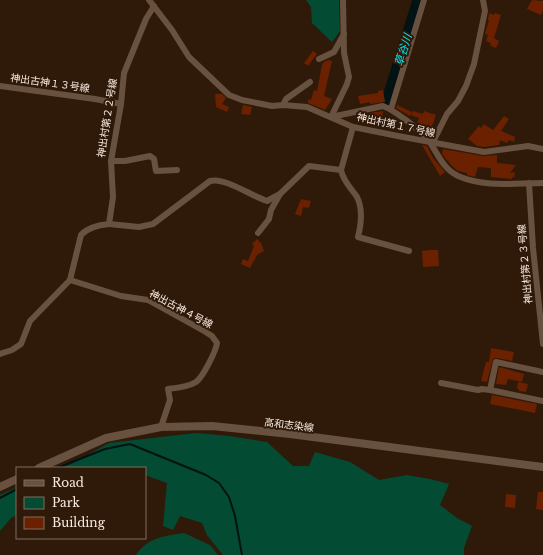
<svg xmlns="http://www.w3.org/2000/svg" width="543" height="555" viewBox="0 0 543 555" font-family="'Libre Baskerville','Noto Sans JP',serif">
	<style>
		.green { fill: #044b34 }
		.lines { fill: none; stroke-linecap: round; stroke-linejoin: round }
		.stream { stroke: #031213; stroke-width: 2 }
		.river { stroke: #031213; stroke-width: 11 }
		.building { fill: #6b2000 }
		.minor { stroke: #68513f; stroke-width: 6 }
		.tertiary { stroke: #68513f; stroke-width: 8 }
		.labels { text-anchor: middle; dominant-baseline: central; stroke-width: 4; stroke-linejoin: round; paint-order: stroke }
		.street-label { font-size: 10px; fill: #f8eadf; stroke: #2f1a0a }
		.water-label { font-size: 11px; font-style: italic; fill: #03e6ec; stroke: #2f1a0a }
	</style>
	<rect width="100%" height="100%" fill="#2f1a0a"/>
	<g class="green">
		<polygon points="306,0 339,0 340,31 332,42 312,23 311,7"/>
		<polygon points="196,433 229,436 267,442 293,466 309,466 315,452 350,462 379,480 407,475 430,479 449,484 440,505 457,518 472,526 464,548 464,555 223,555 207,535 202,523 180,516 173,530 163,526 167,483 145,475 145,468 61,468 73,463 109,443"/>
		<polygon points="17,487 17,515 11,518 0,531 0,495"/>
		<path d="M184,533L210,545L218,555H136C148,537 165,536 184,533Z"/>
	</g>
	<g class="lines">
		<g class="stream">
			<polyline points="57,468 105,449 130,444 206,475 219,483 229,497 235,516 242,555"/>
			<polyline points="0,498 17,489"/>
		</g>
		<polyline class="river" points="387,100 418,0"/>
	</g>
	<g class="building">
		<polygon points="532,0 543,1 543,10 541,15 527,9"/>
		<polygon points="489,13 494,15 495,13 501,15 494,38 499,41 496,48 490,45 491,43 486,41 488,35 485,34 489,20 488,20"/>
		<polygon points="313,51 317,54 308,66 304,63"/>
		<polygon points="328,60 332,61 324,96 332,99 325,110 308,103 308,99 311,100 314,90 317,91 322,65 324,62"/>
		<polygon points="383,90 385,102 370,104 370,102 360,104 358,96 378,93 378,91"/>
		<polygon points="215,94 222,94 226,98 222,104 229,107 227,112 216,107"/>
		<polygon points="243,105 252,107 250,115 241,114"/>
		<polygon points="397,105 412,112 410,116 396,108"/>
		<polygon points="383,111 381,126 370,123 372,118 370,117 370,113"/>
		<polygon points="413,111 423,114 424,111 436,115 431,129 426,127 425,128 421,127 417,123 419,118 411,115"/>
		<polygon points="504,116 509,119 501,131 515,137 514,142 509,140 507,143 500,140 499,145 484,147 477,146 468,139 479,126 481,128 484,124 493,130"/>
		<polygon points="422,145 427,146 433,158 445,172 440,176"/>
		<polygon points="443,149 483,156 497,155 497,163 516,165 510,173 515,172 514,178 512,177 512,179 491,177 491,168 478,167 475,177 467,175 467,173 458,171 452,166 442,154"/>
		<polygon points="301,199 311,201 309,208 303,207 301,216 295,214"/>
		<polygon points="257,239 261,243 264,251 257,255 250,268 241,264 243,259 248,261 254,246 252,244"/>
		<polygon points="430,250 438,250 439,266 423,267 422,251"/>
		<polygon points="491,348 514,352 512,361 497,358 493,359 487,382 481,381 486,362 489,362"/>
		<polygon points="499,367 524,374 522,382 508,379 506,385 496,384"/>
		<polygon points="518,382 528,384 526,392 519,391 519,389 517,389"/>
		<polygon points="492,395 537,404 535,413 490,404"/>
		<polygon points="538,492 543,492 543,510 536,509"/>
		<polygon points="506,494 516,495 515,508 505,507"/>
	</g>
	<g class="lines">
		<g class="minor">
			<polyline points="149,0 172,30 189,57 229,95 242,100 272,106 283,105 307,107 353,127 398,136 484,152 528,146 543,149"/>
			<polyline points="319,59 334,52 344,34"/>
			<polyline points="0,86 95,99 121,104"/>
			<polyline points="283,105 286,99 310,82"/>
			<polyline points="391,109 424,0"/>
			<path d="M331,117L383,106C394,110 422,131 429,141C438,154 443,169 458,176C486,188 514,183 543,183"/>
			<polyline points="331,117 347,84 349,77 344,53 343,0"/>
			<polyline points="430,142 434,140 447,114 458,101 466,86 474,64 485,11 483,0"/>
			<polyline points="111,161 125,161 150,156 154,159 156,171 177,170"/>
			<path d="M341,170C343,181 351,188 357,197C363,209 361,225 358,237L409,251"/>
			<polyline points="529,183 533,248 543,344"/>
			<path d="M109,224L139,227L153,224L210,181C225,177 251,196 267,201L280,194L309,166L341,170L353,127"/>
			<polyline points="258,233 269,219 271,210 280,194"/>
			<path d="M70,280L121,296L148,300L204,331L212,336L217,343C216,351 203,377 196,382C188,387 177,388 168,389L170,400L161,427"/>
			<path d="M0,354L12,350L21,344L30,321L70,280L81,235C88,227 99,225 109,224L113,197L111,161L121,104L124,73L146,19L154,6"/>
			<polyline points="441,383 478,390 482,389 490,390 543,401"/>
			<polyline points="490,390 496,362 543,372"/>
		</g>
		<g class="tertiary">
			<polyline points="39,468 106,438 161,427 212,426 290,434 543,467"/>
			<polyline points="0,487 17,479"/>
		</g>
	</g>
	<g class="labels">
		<g class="street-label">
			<text transform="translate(50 83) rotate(8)">神出古神１３号線</text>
			<text transform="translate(107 118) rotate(-81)">神出村第２２号線</text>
			<text transform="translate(396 125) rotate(12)">神出村第１７号線</text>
			<text transform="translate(525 264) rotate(-95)">神出村第２３号線</text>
			<text transform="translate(181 309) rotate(28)">神出古神４号線</text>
			<text transform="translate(289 425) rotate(7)">高和志染線</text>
		</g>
		<g class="water-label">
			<text transform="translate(403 50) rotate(-73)">草谷川</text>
		</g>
	</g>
	<rect x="16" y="467" width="130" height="72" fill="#2f1a0a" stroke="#7f6d5f"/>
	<rect x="24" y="480" width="20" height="6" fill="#68513f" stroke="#7f6d5f"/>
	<text x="52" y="487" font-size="12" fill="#f8eadf">Road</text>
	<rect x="24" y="497" width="20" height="12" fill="#044b34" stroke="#7f6d5f"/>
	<text x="52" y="507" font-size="12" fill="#f8eadf">Park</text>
	<rect x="24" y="517" width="20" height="12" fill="#6b2000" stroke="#7f6d5f"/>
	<text x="52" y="527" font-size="12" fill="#f8eadf">Building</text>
</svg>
